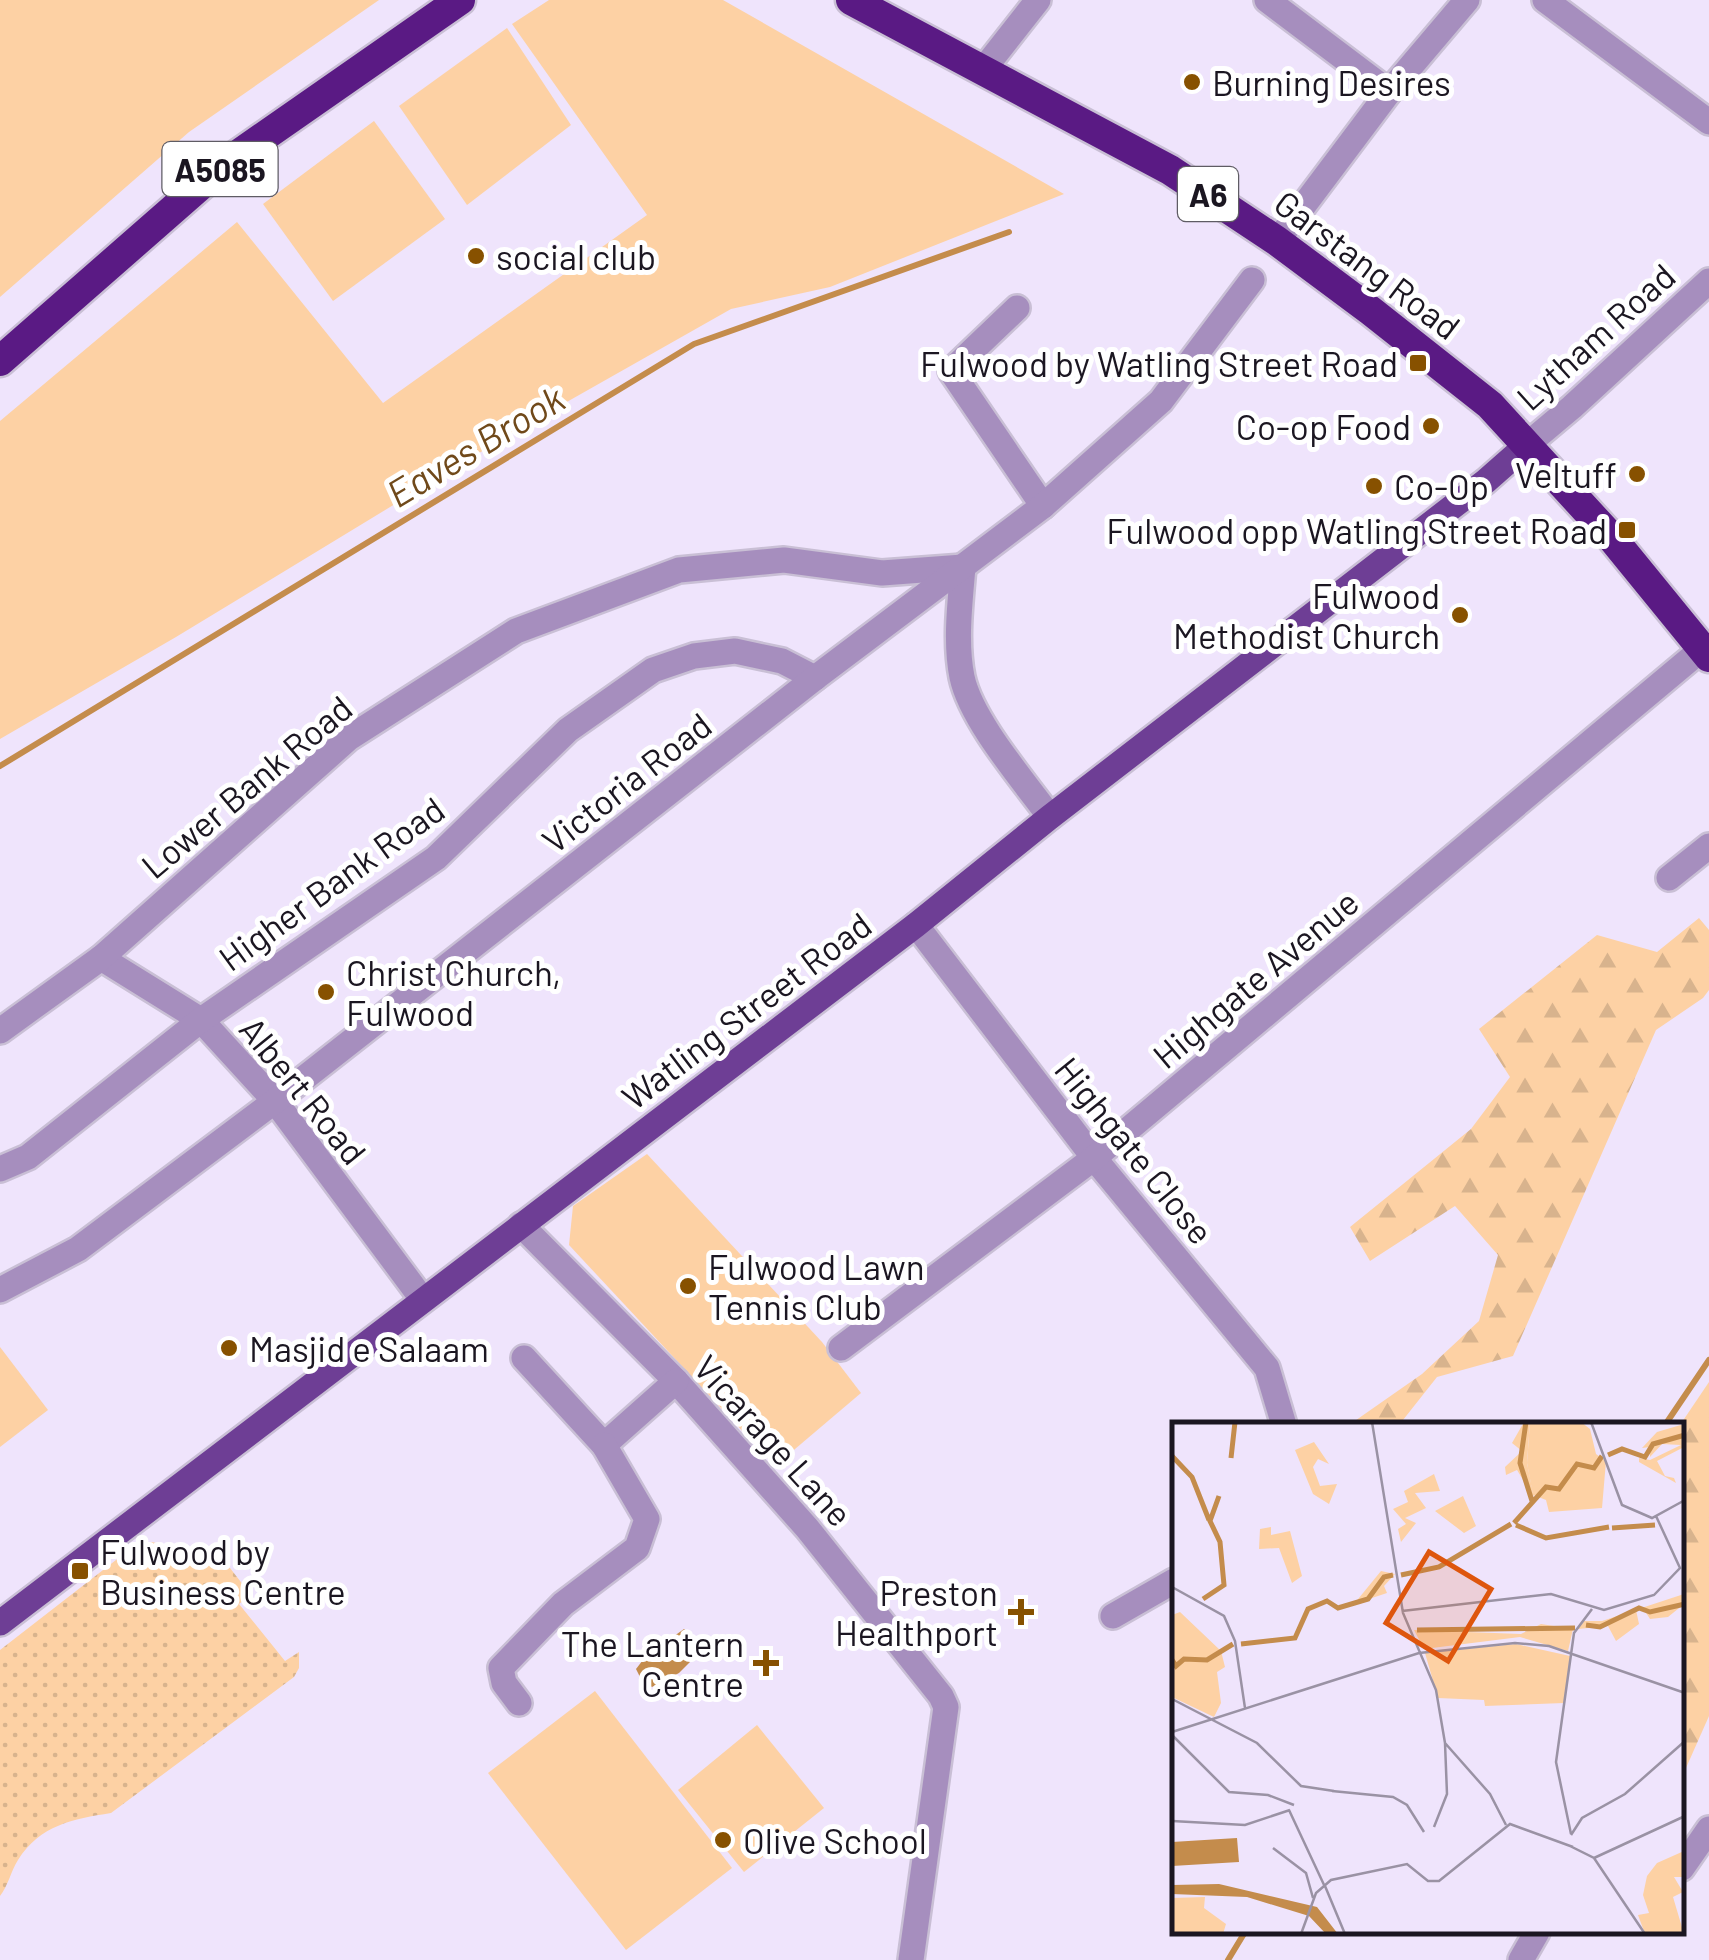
<svg xmlns="http://www.w3.org/2000/svg" width="1709" height="1960" viewBox="0 0 1709 1960" font-family="Barlow,sans-serif">
	<style>
		.grass { fill: url(#grass-dots) }
		.forest { fill: url(#forest-firs) }
		.green { fill: #fdd1a4 }
		.water { fill: #c48c4c }
		.lines { fill: none; stroke-linecap: round; stroke-linejoin: round }
		.stream { stroke: #c48c4c; stroke-width: 6 }
		.minor-casing { stroke: #c9bfd5; stroke-width: 30 }
		.major-casing { stroke: #c9bfd5; stroke-width: 30 }
		.highway-casing { stroke: #c9bfd5; stroke-width: 35 }
		.minor { stroke: #a68ebe; stroke-width: 25 }
		.major { stroke: #6e3e95; stroke-width: 25 }
		.highway { stroke: #5a1a84; stroke-width: 30 }
		.poi-dot { fill: #875100; stroke: #fff; stroke-width: 4 }
		.labels { text-anchor: middle; dominant-baseline: central; stroke-width: 10; stroke-linejoin: round; paint-order: stroke }
		.shield { fill: #fff; stroke: #5f5c64; stroke-width: 2.5 }
		.shield-label { font-size: 32px; font-weight: bold; fill: #1b1621 }
		.poi-label { font-size: 35px; fill: #1b1621; stroke: #fff; text-anchor: start }
		.street-label { font-size: 35px; fill: #1b1621; stroke: #fff }
		.water-label { font-size: 38px; font-style: italic; fill: #70491a; stroke: #fff }
		.inset-river { fill: none; stroke: #c48c4c; stroke-width: 5 }
		.inset-road { fill: none; stroke: #9a92a4; stroke-width: 2.5 }
		.view { fill: #de560d; fill-opacity: 0.15; stroke: #de560d; stroke-width: 5 }
		.inset-edge { fill: none; stroke: #1b1621; stroke-width: 5 }
	</style>
	<defs>
		<pattern id="grass-dots" width="8" height="8" patternUnits="userSpaceOnUse" patternTransform="scale(2.5)"><rect width="8" height="8" fill="#fdd1a4"/><path d="M2 2h.1M6 6h.1" fill="none" stroke="#d8b38d" stroke-width="1.8" stroke-linecap="round"/></pattern>
		<pattern id="forest-firs" width="22" height="20" patternUnits="userSpaceOnUse" patternTransform="scale(2.5)"><rect width="22" height="20" fill="#fdd1a4"/><path d="M5 1l3.5 6h-7zM16 11l3.5 6h-7z" fill="#d8b38d"/></pattern>
	</defs>
	<rect width="100%" height="100%" fill="#efe4fc"/>
	<path class="grass" d="M152,1542L177,1548L230,1568L251,1595L239,1604L285,1661L299,1652V1668L294,1677L111,1813C73,1819 40,1825 18,1860C11,1871 8,1886 0,1896V1650L134,1546Z"/>
	<g class="forest">
		<polygon points="1699,918 1709,930 1709,990 1703,998 1656,1030 1513,1356 1437,1377 1403,1420 1407,1425 1349,1425 1422,1374 1479,1321 1498,1255 1455,1206 1370,1261 1350,1227 1471,1129 1510,1077 1479,1029 1597,935 1657,952"/>
		<polygon points="1709,1382 1709,1716 1682,1777 1680,1425"/>
	</g>
	<g class="green">
		<polygon points="0,0 379,0 189,132 0,297"/>
		<polygon points="549,0 723,0 1064,194 830,287 731,309 512,433 176,637 0,739 0,421 237,222 383,403 647,215 512,24"/>
		<polygon points="507,28 571,125 467,205 399,106"/>
		<polygon points="374,121 445,219 333,301 263,204"/>
		<polygon points="647,1154 822,1342 861,1393 775,1466 569,1245 573,1206"/>
		<polygon points="0,1347 48,1410 0,1447"/>
		<polygon points="595,1691 732,1868 626,1950 488,1773"/>
		<polygon points="757,1725 824,1808 744,1872 678,1790"/>
	</g>
	<polygon class="water" points="684,1629 694,1637 699,1653 679,1673 652,1687 642,1681 636,1669 646,1656"/>
	<g class="lines">
		<g class="stream">
			<polyline points="0,766 694,344 1009,232"/>
			<polyline points="1665,1425 1709,1360"/>
			<polyline points="1228,1960 1245,1932"/>
		</g>
		<defs>
			<g id="minor">
				<polyline points="1267,0 1389,92"/>
				<polyline points="1545,0 1709,122"/>
				<polyline points="983,70 1038,0"/>
				<polyline points="1277,241 1389,92 1467,0"/>
				<polyline points="1017,308 951,371 1043,506"/>
				<polyline points="1528,444 1572,407 1709,281"/>
				<polyline points="1669,878 1709,846"/>
				<polyline points="916,925 1094,1158 1267,1368 1284,1425"/>
				<polyline points="101,958 201,1020 275,1101 423,1300"/>
				<path d="M0,1031L101,958L349,738L516,631L679,570L784,560L882,573L963,567C960,603 955,642 962,677C971,720 1023,780 1050,817"/>
				<polyline points="0,1169 28,1157 201,1020 436,858 568,730 653,670 694,656 735,651 782,661 815,678"/>
				<polyline points="521,1225 676,1381 807,1528 941,1696 946,1707 911,1960"/>
				<polyline points="0,1290 78,1249 275,1101 815,678 1043,506 1161,401 1252,280"/>
				<polyline points="841,1348 1094,1158 1702,649"/>
				<polyline points="524,1358 604,1445 676,1381"/>
				<polyline points="1113,1616 1174,1581"/>
				<polyline points="519,1703 504,1683 501,1668 563,1604 637,1548 647,1519 604,1445"/>
				<polyline points="1682,1868 1709,1829"/>
				<polyline points="1521,1960 1537,1932"/>
			</g>
			<polyline id="major" points="0,1623 916,925 1050,817 1486,481 1528,444"/>
			<g id="highway">
				<polyline points="851,0 1170,170 1277,241 1371,311 1490,405 1612,538 1709,657"/>
				<polyline points="0,361 226,163 460,0"/>
			</g>
		</defs>
		<use href="#minor" class="minor-casing"/>
		<use href="#major" class="major-casing"/>
		<use href="#highway" class="highway-casing"/>
		<use href="#minor" class="minor"/>
		<use href="#major" class="major"/>
		<use href="#highway" class="highway"/>
	</g>
	<g class="poi-dot">
		<circle cx="1192" cy="82" r="10"/>
		<circle cx="476" cy="256" r="10"/>
		<rect x="1408" y="353" width="20" height="20" rx="5"/>
		<circle cx="1431" cy="426" r="10"/>
		<circle cx="1637" cy="474" r="10"/>
		<circle cx="1374" cy="486" r="10"/>
		<rect x="1617" y="520" width="20" height="20" rx="5"/>
		<circle cx="1460" cy="615" r="10"/>
		<circle cx="326" cy="992" r="10"/>
		<circle cx="688" cy="1286" r="10"/>
		<circle cx="229" cy="1348" r="10"/>
		<rect x="70" y="1561" width="20" height="20" rx="5"/>
		<path d="M1016 1597h10v10h10v10h-10v10h-10v-10h-10v-10h10z"/>
		<path d="M761 1648h10v10h10v10h-10v10h-10v-10h-10v-10h10z"/>
		<circle cx="723" cy="1840" r="10"/>
	</g>
	<g class="labels">
		<g class="shield">
			<rect x="162.5" y="142" width="115" height="54" rx="8"/>
			<rect x="1178" y="167" width="60" height="54" rx="8"/>
		</g>
		<g class="shield-label">
			<text x="220" y="169">A5085</text>
			<text x="1208" y="194">A6</text>
		</g>
		<g class="poi-label">
			<text x="1212" y="82">Burning Desires</text>
			<text x="496" y="256">social club</text>
			<text x="1398" y="363" text-anchor="end">Fulwood by Watling Street Road</text>
			<text x="1411" y="426" text-anchor="end">Co-op Food</text>
			<text x="1617" y="474" text-anchor="end">Veltuff</text>
			<text x="1394" y="486">Co-Op</text>
			<text x="1607" y="530" text-anchor="end">Fulwood opp Watling Street Road</text>
			<text x="1440" y="595" text-anchor="end">Fulwood<tspan x="1440" dy="40">Methodist Church</tspan></text>
			<text x="346" y="972">Christ Church,<tspan x="346" dy="40">Fulwood</tspan></text>
			<text x="708" y="1266">Fulwood Lawn<tspan x="708" dy="40">Tennis Club</tspan></text>
			<text x="249" y="1348">Masjid e Salaam</text>
			<text x="100" y="1551">Fulwood by<tspan x="100" dy="40">Business Centre</tspan></text>
			<text x="998" y="1592" text-anchor="end">Preston<tspan x="998" dy="40">Healthport</tspan></text>
			<text x="744" y="1643" text-anchor="end">The Lantern<tspan x="744" dy="40">Centre</tspan></text>
			<text x="743" y="1840">Olive School</text>
		</g>
		<g class="street-label">
			<text transform="translate(1368 264) rotate(37)">Garstang Road</text>
			<text transform="translate(1595 336) rotate(-42)">Lytham Road</text>
			<text transform="translate(626 782) rotate(-38)">Victoria Road</text>
			<text transform="translate(246 786) rotate(-40)">Lower Bank Road</text>
			<text transform="translate(331 883) rotate(-36)">Higher Bank Road</text>
			<text transform="translate(1255 978) rotate(-40)">Highgate Avenue</text>
			<text transform="translate(746 1010) rotate(-37)">Watling Street Road</text>
			<text transform="translate(304 1090) rotate(51)">Albert Road</text>
			<text transform="translate(1135 1150) rotate(51)">Highgate Close</text>
			<text transform="translate(774 1440) rotate(48)">Vicarage Lane</text>
		</g>
		<g class="water-label">
			<text transform="translate(475 445) rotate(-31)">Eaves Brook</text>
		</g>
	</g>
	<g transform="translate(1172 1422)">
		<rect width="512" height="512" fill="#efe4fc"/>
		<path d="M358,0H409L418,7L424,32L434,39L430,86L377,90L374,78L361,73L355,41ZM209,149L223,152L212,164L215,171L182,182ZM33,475L32,486L54,502L51,512H0V476Z" fill="#fdd1a4"/>
		<path d="M352,0H358L355,41L362,76L345,48L334,53L333,45L350,29L340,21ZM512,2V25L485,39L493,54L502,56L504,61L467,40V36L478,38L509,23L490,22L478,35V25L470,26L485,10Z" fill="#fdd1a4"/>
		<path d="M142,20L157,42L146,37L141,45L148,64L165,62L157,82L141,72L123,28ZM262,52L268,69L243,71L254,86L233,96L244,101L229,120L226,107L234,102L221,87L236,80L232,69ZM291,74L304,104L292,111L263,89ZM99,105V113L118,109L130,154L120,161L107,126L87,127L88,107ZM512,172V182L496,195L478,197L471,186L464,188L467,202L444,219L436,204L406,207L412,199H430ZM8,190L49,229L53,245L45,250L49,281L42,295L0,275V193ZM369,202L401,207L396,229L348,215L252,227L242,208L349,212ZM344,222L398,234L392,281L313,284L312,278L266,276L253,231ZM512,429V455H502L511,470L501,475L512,512H473L466,493L477,491L471,473L475,454L485,441Z" fill="#fdd1a4"/>
		<path d="M65,416L67,440L0,444V420ZM47,462L145,485L166,512H154L137,494L75,475L0,472V463Z" fill="#c48c4c"/>
		<path class="inset-river" d="M354,0L348,41L360,79M436,33L450,27L473,35L481,22L513,13M0,34L20,55L37,98M59,36L63,0M342,101L374,65L387,67L405,42L422,46L430,34M344,103L374,116L437,105M440,106L483,103M229,153L267,145L339,102M31,177L52,163L48,120L38,99L47,74M414,203L428,205L467,186L478,190L513,182M245,208L403,206M69,222L123,216L136,187L155,179L166,186L196,177L212,155L221,153M0,238L4,244L12,237L35,238L61,222"/>
		<path class="inset-road" d="M200,0L231,191L264,268L273,321L318,372L334,403M419,0L450,83L480,96L513,78M0,165L52,194L63,219L73,286M230,189L379,172L432,188L482,173L508,146L484,94M0,277L85,321L129,364L162,369M0,310L247,231L343,221L377,224L513,271M0,313L57,370L96,373L122,383M160,369L221,375L235,383L252,410M117,388L153,465M0,399L73,403L118,388M262,405L275,372L273,321M399,412L384,340L402,211L420,187M399,413L410,396L453,372L513,319M398,424L422,436L473,512M101,426L134,451L141,476M422,436L513,394M153,464L173,512M129,512L144,471L159,458L235,442L256,459H267L338,402L401,425"/>
		<path class="view" d="M257,130L319,167L276,239L214,201Z"/>
		<rect width="512" height="512" class="inset-edge"/>
	</g>
</svg>
